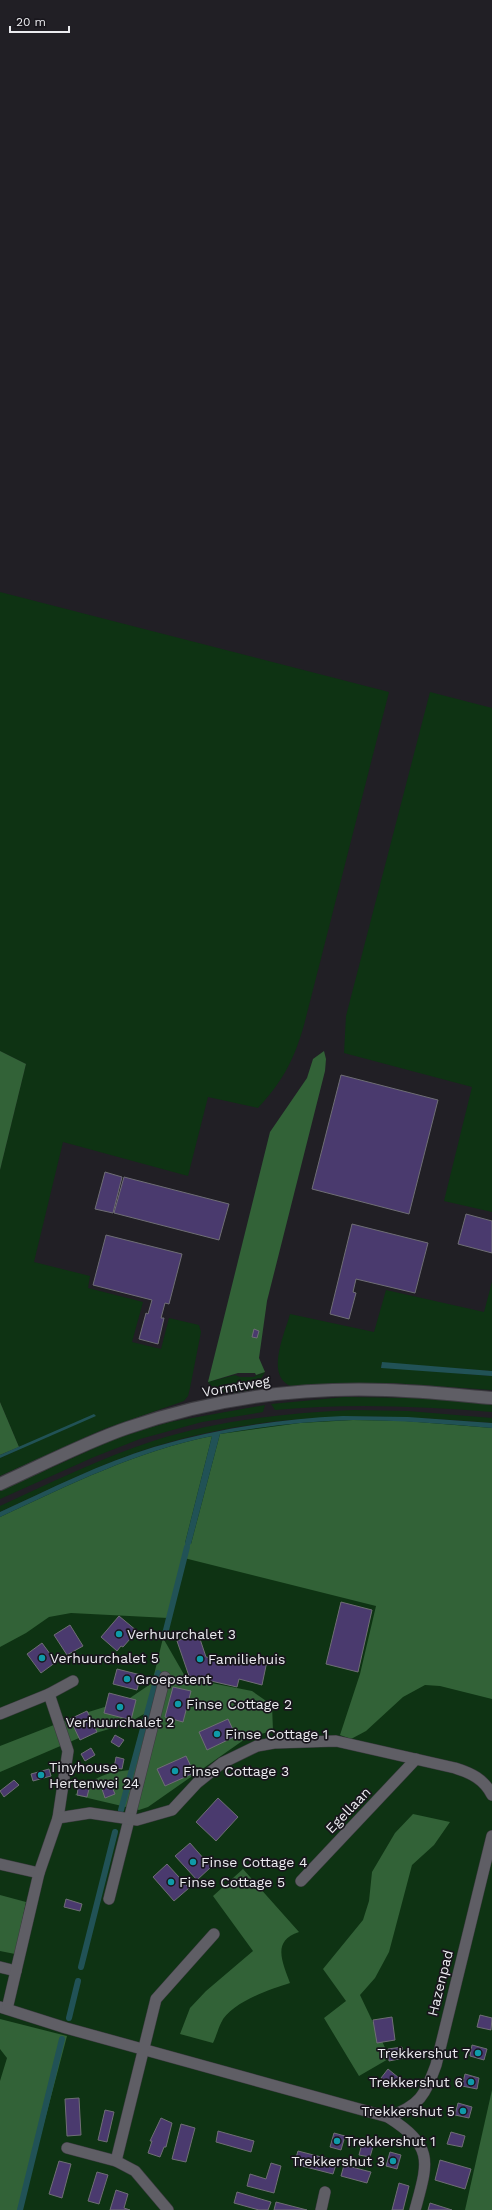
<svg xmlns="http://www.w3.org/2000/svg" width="492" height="2210" viewBox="0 0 492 2210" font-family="'Work Sans',sans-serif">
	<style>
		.green { fill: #0e3313 }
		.forest { fill: #326237 }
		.water { fill: #215256 }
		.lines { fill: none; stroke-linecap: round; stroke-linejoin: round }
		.stream { stroke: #215256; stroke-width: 6 }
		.building { fill: #4a3a6e; stroke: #6f6e75 }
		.lane-casing { stroke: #3c3b40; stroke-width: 12 }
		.street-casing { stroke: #3c3b40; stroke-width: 14 }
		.lane { stroke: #5f5e65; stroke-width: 11 }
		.street { stroke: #5f5e65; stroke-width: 12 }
		.culture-dot { fill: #0f9aa8; stroke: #18161c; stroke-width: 1.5 }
		.labels { text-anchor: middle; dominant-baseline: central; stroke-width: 3.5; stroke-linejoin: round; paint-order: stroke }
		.street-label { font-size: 14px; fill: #ebebef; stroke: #18161c }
		.poi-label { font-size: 14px; fill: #ebebef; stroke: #18161c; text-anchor: start }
	</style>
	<rect width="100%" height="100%" fill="#211f25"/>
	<g class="green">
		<path d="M0,592L389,692L304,1025C294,1060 283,1081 258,1108L208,1097L188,1176L63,1142L34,1262L90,1276L88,1288L143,1302L132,1342L161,1349L169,1318L199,1325L201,1332L190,1388L188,1396L184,1401L104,1429L0,1476V1458L96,1415L19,1447L0,1402V1170L26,1064L0,1051Z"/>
		<polygon points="430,692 492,708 492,1212 444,1201 472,1087 344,1053 346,1016"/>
		<path d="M492,1282V1371L382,1363L381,1367L492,1376V1390L392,1383L291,1386C265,1376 285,1333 290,1314L374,1332L386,1290L484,1312Z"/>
		<path d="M265,1372L255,1389C240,1392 217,1398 208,1382L235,1375L240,1377H253Z"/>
		<path d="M345,1397L412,1398L492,1403V1412C419,1406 348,1403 275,1410L271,1404Z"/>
		<polygon points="265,1405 263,1412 202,1422 140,1439 94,1457 0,1499 0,1491 110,1441 139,1431 170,1422"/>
		<path d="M354,1410L408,1411L492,1418V1423C373,1413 269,1411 153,1447C100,1464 50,1489 0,1512V1506C50,1483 101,1458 153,1441C219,1420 286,1413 354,1410Z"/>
		<polygon points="341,1417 492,1426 492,2210 0,2210 0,1513 134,1457 215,1432"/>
	</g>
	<g class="forest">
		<polygon points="0,1051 26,1064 0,1170"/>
		<polygon points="324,1051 326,1059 325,1071 267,1301 259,1358 265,1372 256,1375 255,1373 238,1373 208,1382 270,1132 307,1078 313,1059"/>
		<polygon points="0,1402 19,1447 0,1455"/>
		<path d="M353,1420L405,1421L492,1428V1699L440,1686L425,1685L403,1697L366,1731L351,1739L340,1735L360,1674L376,1606L184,1558L168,1618L71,1613L49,1617L26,1633L0,1647V1517C69,1485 137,1451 212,1436L185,1543L191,1544L220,1434L300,1423Z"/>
		<path d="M163,1638L186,1678L252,1691L272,1705L273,1731L248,1737L148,1807L139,1810L75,1795C96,1777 102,1773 130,1770L144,1714L126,1724L79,1738L0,1772V1746L82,1714L127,1700L152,1683Z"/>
		<polygon points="413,1814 450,1822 434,1845 412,1865 389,1952 375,1978 360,1995 390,2058 359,2076 324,2018 346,2001 323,1969 363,1920 369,1901 372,1872 395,1833"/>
		<path d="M243,1869L299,1932C271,1941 283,1963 290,1983C270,1989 230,2003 221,2023C218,2029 216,2037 213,2043L180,2034L190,2008L206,1991L253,1951L213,1896Z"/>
		<polygon points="0,1895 26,1902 15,1954 0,1951"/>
		<polygon points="0,2019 67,2036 21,2210 0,2210 0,2081 7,2058 0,2049"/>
		<polygon points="492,2090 492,2210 465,2210"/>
	</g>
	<g class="water">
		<polygon points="382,1362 492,1371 492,1376 381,1368"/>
		<polygon points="94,1414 96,1416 0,1458 0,1455"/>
		<path d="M343,1416L408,1417L492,1423V1428C446,1424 399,1420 353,1420C308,1421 264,1426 220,1434L191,1544L187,1547L185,1543L212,1436C137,1451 69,1485 0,1517V1512C50,1489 101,1463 154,1447C216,1429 278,1419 343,1416Z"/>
	</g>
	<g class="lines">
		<g class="stream">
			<polyline points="165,1634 187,1547"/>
			<polyline points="121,1810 158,1673"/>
			<polyline points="81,1967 115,1832"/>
			<polyline points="69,2018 78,1981"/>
			<polyline points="20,2210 62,2039"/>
		</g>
	</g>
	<g class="building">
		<polygon points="341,1075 438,1100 409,1214 312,1189"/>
		<polygon points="105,1172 122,1177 113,1213 95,1209"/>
		<polygon points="124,1177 229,1204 219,1240 114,1213"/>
		<polygon points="466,1214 492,1221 492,1253 458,1244"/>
		<polygon points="352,1224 428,1243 415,1293 356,1279 353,1292 356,1293 349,1319 330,1314"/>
		<polygon points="106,1235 182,1254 169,1304 165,1303 161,1318 164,1318 158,1344 139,1339 146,1313 148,1314 152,1300 93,1285"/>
		<polygon points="254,1329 259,1331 257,1338 252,1337"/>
		<polygon points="341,1602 372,1610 358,1672 326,1664"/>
		<polygon points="119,1616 137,1631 123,1647 121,1646 117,1651 101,1637"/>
		<polygon points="70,1625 83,1646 67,1655 54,1635"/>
		<polygon points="198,1633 206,1657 241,1665 243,1656 267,1661 262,1685 239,1679 237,1687 189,1676 177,1641"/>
		<polygon points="42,1643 56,1662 41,1673 27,1654"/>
		<polygon points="117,1669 141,1675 137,1690 113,1684"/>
		<polygon points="173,1687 191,1691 183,1722 165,1717"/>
		<polygon points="109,1693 136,1700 131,1720 104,1713"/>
		<polygon points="87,1711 97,1732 80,1740 70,1719"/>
		<polygon points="228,1719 236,1736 207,1750 199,1732"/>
		<polygon points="115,1735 124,1740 119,1747 111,1742"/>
		<polygon points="91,1748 95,1755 85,1761 81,1754"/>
		<polygon points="186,1756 194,1773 165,1786 157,1769"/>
		<polygon points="116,1757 124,1759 122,1769 114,1768"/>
		<polygon points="49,1769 51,1776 33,1781 31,1774"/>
		<polygon points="14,1780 19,1785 4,1797 0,1791"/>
		<polygon points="110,1782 115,1794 105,1798 101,1786"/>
		<polygon points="79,1783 90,1785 87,1797 77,1795"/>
		<polygon points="218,1798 238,1817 216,1841 196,1822"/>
		<polygon points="190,1843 211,1867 197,1880 175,1856"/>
		<polygon points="167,1864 189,1888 174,1901 153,1877"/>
		<polygon points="66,1899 82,1904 80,1911 64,1907"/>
		<polygon points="480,2015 492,2018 491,2030 477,2027"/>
		<polygon points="392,2017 395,2040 377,2043 373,2020"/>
		<polygon points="472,2045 487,2049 484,2060 470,2056"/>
		<polygon points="402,2047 404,2058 389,2061 388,2049"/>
		<polygon points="388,2069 399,2078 392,2088 381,2078"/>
		<polygon points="465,2074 479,2078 477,2089 462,2086"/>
		<polygon points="79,2098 81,2135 67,2136 65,2099"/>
		<polygon points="458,2103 472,2107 469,2118 455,2115"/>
		<polygon points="105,2110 114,2112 107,2142 98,2140"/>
		<polygon points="161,2118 172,2123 166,2147 164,2147 160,2157 148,2153 152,2141 150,2141"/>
		<polygon points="181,2124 195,2128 186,2162 172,2159"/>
		<polygon points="218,2131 254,2141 251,2152 216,2142"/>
		<polygon points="451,2132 465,2136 462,2147 447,2144"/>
		<polygon points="334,2133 345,2136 341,2150 330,2147"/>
		<polygon points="363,2140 374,2143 370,2157 359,2155"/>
		<polygon points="298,2151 337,2161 333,2174 294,2164"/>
		<polygon points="390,2152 401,2155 397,2169 386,2166"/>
		<polygon points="440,2160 471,2169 465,2189 435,2180"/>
		<polygon points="59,2161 71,2164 62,2198 49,2194"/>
		<polygon points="271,2163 281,2166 274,2193 247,2186 250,2174 266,2179"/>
		<polygon points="344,2165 371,2172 367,2183 341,2176"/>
		<polygon points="97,2172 108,2175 99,2204 88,2201"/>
		<polygon points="399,2183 409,2186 403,2210 392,2210"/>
		<polygon points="116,2190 128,2194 124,2208 130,2210 110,2210"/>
		<polygon points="237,2192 271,2202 268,2210 259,2210 234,2203"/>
		<polygon points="276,2202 307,2210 274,2210"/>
		<polygon points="430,2203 452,2210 428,2210"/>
	</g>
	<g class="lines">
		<defs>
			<g id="lane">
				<polyline points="49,1694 73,1681"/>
				<polyline points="0,1714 49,1694 68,1751 58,1818"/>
				<polyline points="0,1864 39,1873"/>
				<polyline points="301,1881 416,1759"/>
				<polyline points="109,1899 165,1677"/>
				<polyline points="0,1967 16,1971"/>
				<path d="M0,2007L66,2028L388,2117C420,2106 425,2095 436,2065L492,1836"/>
				<path d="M7,2009L39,1873L58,1818L90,1813L137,1820L172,1810L197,1783L222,1763L257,1746L274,1743L336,1741L455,1768C471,1773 484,1779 492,1795"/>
				<path d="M388,2117C435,2147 428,2162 415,2210"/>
				<polyline points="67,2148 116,2161"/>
				<polyline points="168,2210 135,2171 116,2161 156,1999 214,1934"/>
				<polyline points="321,2210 325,2192"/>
			</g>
			<path id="street" d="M0,1484C42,1465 84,1443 127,1428C210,1399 299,1387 386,1390C422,1391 457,1395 492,1398"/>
		</defs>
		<use href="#lane" class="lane-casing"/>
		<use href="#street" class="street-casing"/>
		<use href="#lane" class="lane"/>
		<use href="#street" class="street"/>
	</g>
	<g class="culture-dot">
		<circle cx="119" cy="1634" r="4"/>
		<circle cx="42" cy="1658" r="4"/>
		<circle cx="200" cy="1659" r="4"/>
		<circle cx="127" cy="1679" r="4"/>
		<circle cx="178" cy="1704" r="4"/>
		<circle cx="120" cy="1707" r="4"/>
		<circle cx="217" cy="1734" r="4"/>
		<circle cx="175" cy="1771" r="4"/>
		<circle cx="41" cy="1775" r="4"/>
		<circle cx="193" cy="1862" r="4"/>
		<circle cx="171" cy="1882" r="4"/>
		<circle cx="478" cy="2053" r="4"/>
		<circle cx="471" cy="2082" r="4"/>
		<circle cx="463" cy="2111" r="4"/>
		<circle cx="337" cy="2141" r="4"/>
		<circle cx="393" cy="2161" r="4"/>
	</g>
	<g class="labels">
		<g class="street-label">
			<text transform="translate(236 1386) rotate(-10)">Vormtweg</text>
			<text transform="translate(348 1810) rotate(-46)">Egellaan</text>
			<text transform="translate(440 1983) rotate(-76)">Hazenpad</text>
		</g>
		<g class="poi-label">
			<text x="127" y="1634">Verhuurchalet 3</text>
			<text x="50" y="1658">Verhuurchalet 5</text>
			<text x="208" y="1659">Familiehuis</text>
			<text x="135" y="1679">Groepstent</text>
			<text x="186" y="1704">Finse Cottage 2</text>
			<text x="120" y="1722" text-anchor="middle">Verhuurchalet 2</text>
			<text x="225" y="1734">Finse Cottage 1</text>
			<text x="49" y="1767">Tinyhouse<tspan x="49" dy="16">Hertenwei 24</tspan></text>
			<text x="183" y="1771">Finse Cottage 3</text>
			<text x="201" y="1862">Finse Cottage 4</text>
			<text x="179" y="1882">Finse Cottage 5</text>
			<text x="470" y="2053" text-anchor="end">Trekkershut 7</text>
			<text x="463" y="2082" text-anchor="end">Trekkershut 6</text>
			<text x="455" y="2111" text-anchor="end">Trekkershut 5</text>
			<text x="345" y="2141">Trekkershut 1</text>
			<text x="385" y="2161" text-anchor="end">Trekkershut 3</text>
		</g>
	</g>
	<path d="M10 26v6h59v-6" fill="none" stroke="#ebebef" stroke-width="2"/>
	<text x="16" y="26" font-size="12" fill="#ebebef" stroke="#18161c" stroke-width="3" paint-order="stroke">20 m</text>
</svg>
